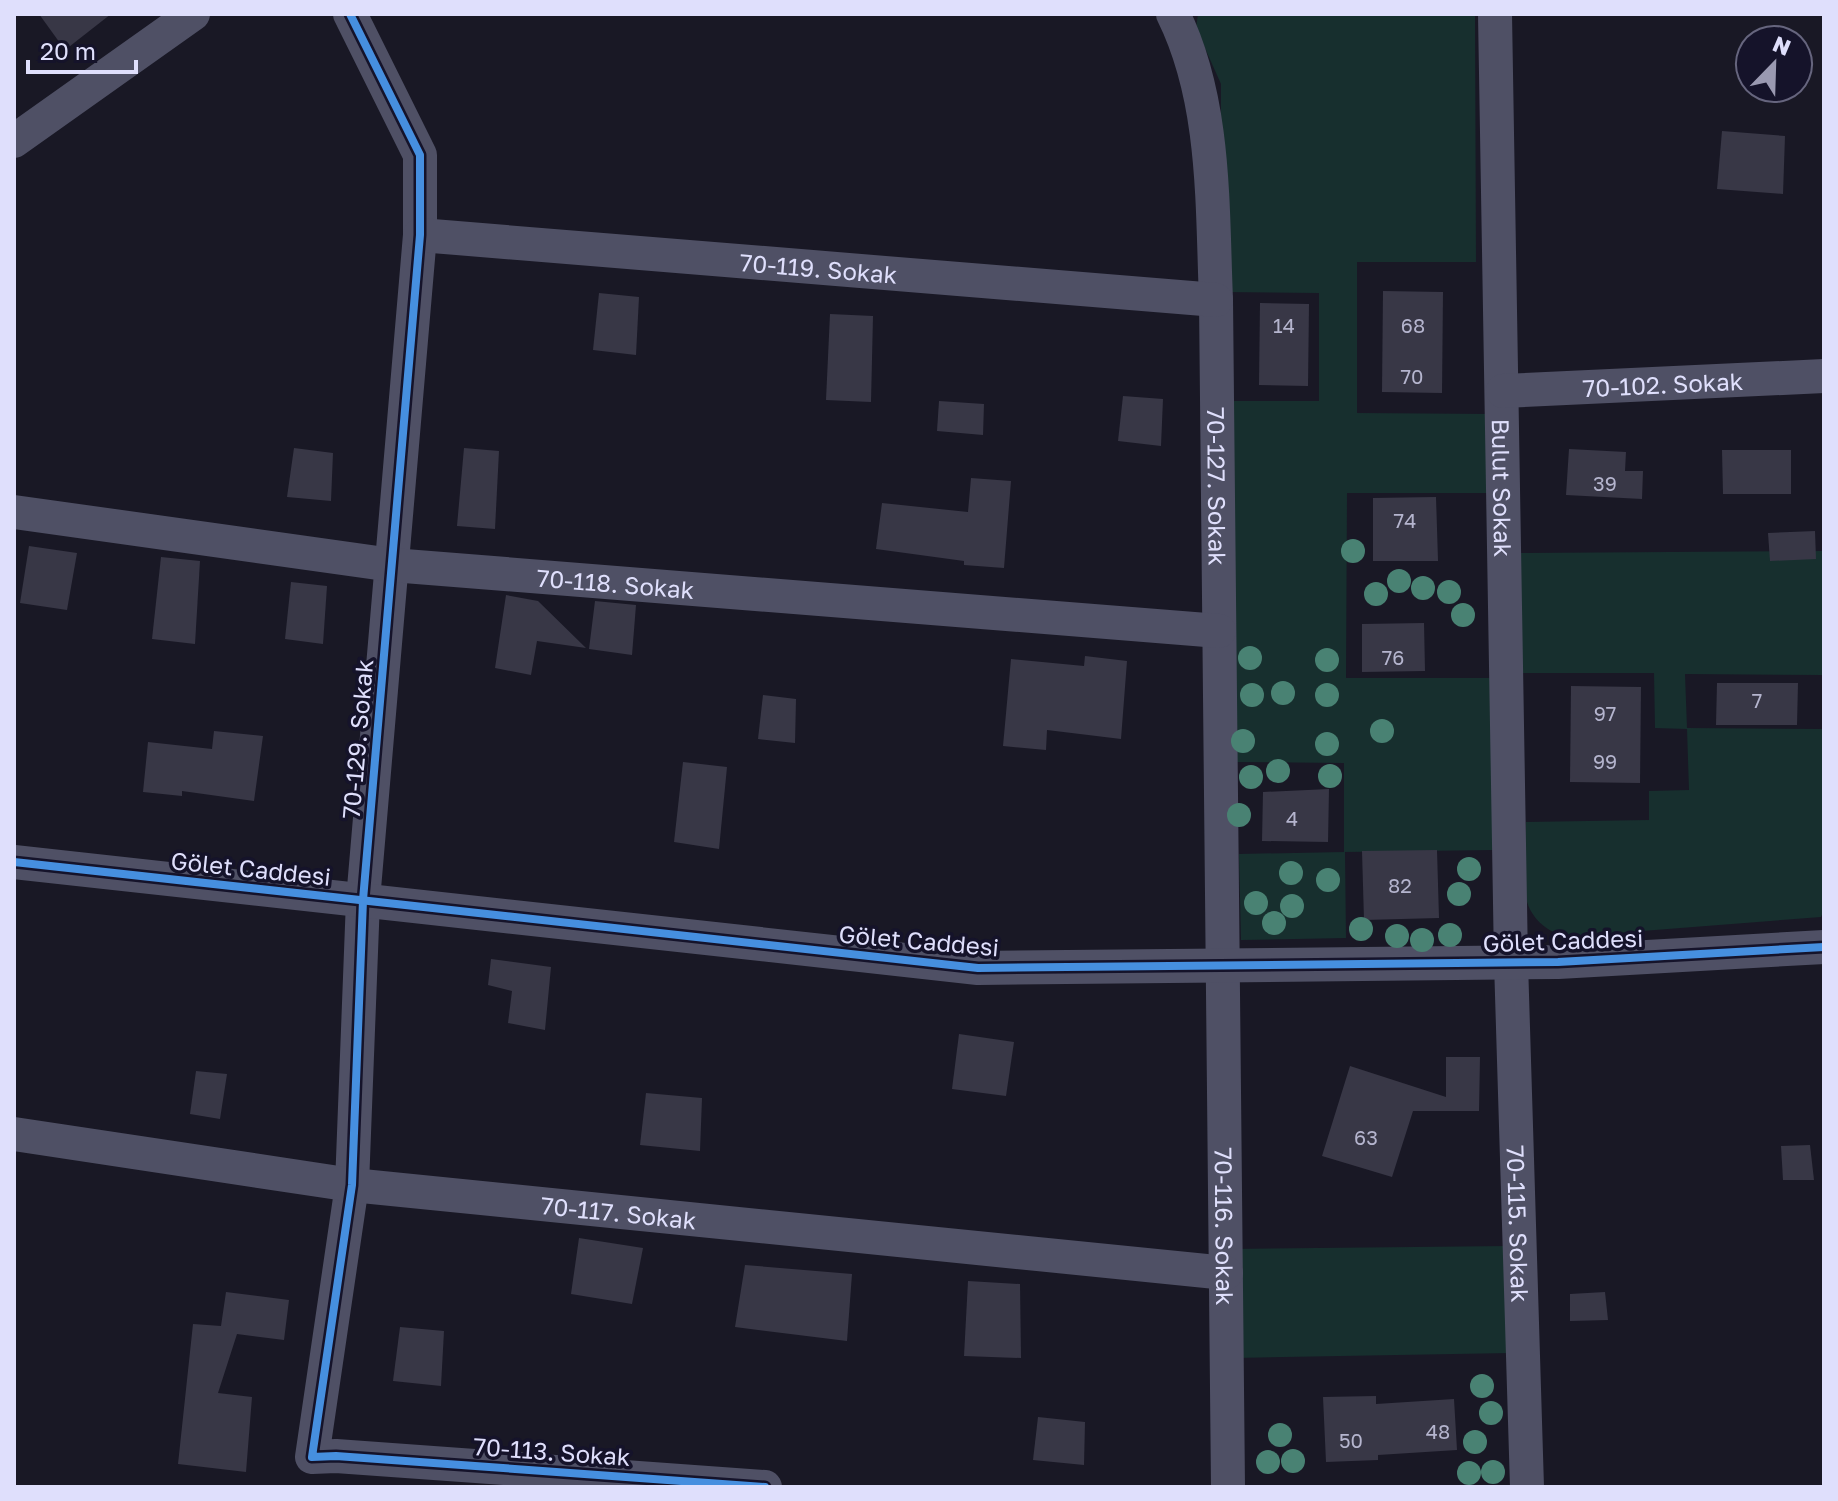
<svg xmlns="http://www.w3.org/2000/svg" width="1838" height="1501" viewBox="0 0 1838 1501" font-family="'Golos Text',sans-serif">
	<style>
		.green { fill: #172f2e }
		.building { fill: #383746 }
		.lines { fill: none; stroke-linecap: round; stroke-linejoin: round }
		.minor { stroke: #4f5065; stroke-width: 34 }
		.cycleway-casing { stroke: #15132a; stroke-width: 13 }
		.cycleway { stroke: #468fdf; stroke-width: 8 }
		.tree { fill: #498273 }
		.labels { text-anchor: middle; dominant-baseline: central; stroke-width: 7; stroke-linejoin: round; paint-order: stroke }
		.number-label { font-size: 20px; fill: #b5b5ce }
		.street-label { font-size: 24px; fill: #dfdffc; stroke: #15132a }
	</style>
	<rect width="100%" height="100%" fill="#191825"/>
	<g class="green">
		<polygon points="1198,14 1475,14 1476,262 1357,262 1357,413 1491,414 1491,493 1347,493 1346,678 1492,678 1494,850 1345,852 1346,938 1241,940 1239,854 1344,852 1344,763 1229,762 1231,401 1319,401 1319,293 1221,292 1221,84 1196,28"/>
		<path d="M1824,551V675L1685,674L1687,728L1824,729V910L1821,917L1565,937C1510,918 1525,871 1526,822L1649,820V791L1689,790L1687,729L1655,728L1654,673H1520L1519,553Z"/>
		<polygon points="1509,1246 1511,1353 1234,1358 1232,1249"/>
	</g>
	<g class="building">
		<polygon points="39,14 111,14 65,50"/>
		<polygon points="1722,131 1785,136 1783,194 1717,189"/>
		<polygon points="1383,291 1443,292 1442,393 1382,392"/>
		<polygon points="599,293 639,297 636,355 593,350"/>
		<polygon points="1260,303 1309,304 1308,386 1259,385"/>
		<polygon points="830,314 873,316 871,402 826,400"/>
		<polygon points="1123,396 1163,399 1161,446 1118,441"/>
		<polygon points="939,401 984,404 983,435 937,431"/>
		<polygon points="294,448 333,453 331,501 287,497"/>
		<polygon points="464,448 499,451 495,529 457,526"/>
		<polygon points="1569,449 1626,452 1625,471 1643,471 1642,499 1566,495"/>
		<polygon points="1722,450 1791,450 1791,494 1723,494"/>
		<polygon points="971,478 1011,481 1004,568 964,565 964,561 876,549 882,503 968,512"/>
		<polygon points="1436,497 1438,561 1373,561 1373,498"/>
		<polygon points="1815,531 1816,559 1770,561 1768,533"/>
		<polygon points="29,546 77,553 67,610 20,603"/>
		<polygon points="161,557 200,561 195,644 152,639"/>
		<polygon points="291,582 327,586 323,644 285,639"/>
		<polygon points="506,595 538,601 586,648 537,641 531,675 495,668"/>
		<polygon points="595,601 636,605 632,655 589,649"/>
		<polygon points="1424,623 1425,671 1362,672 1362,624"/>
		<polygon points="1085,656 1127,661 1121,739 1047,730 1046,750 1003,746 1011,659 1084,666"/>
		<polygon points="1717,683 1798,683 1797,725 1716,725"/>
		<polygon points="1571,686 1641,687 1640,783 1570,782"/>
		<polygon points="763,695 796,699 795,743 758,739"/>
		<polygon points="214,731 263,736 254,801 182,791 182,796 143,792 148,742 212,749"/>
		<polygon points="683,762 727,767 719,849 674,842"/>
		<polygon points="1329,789 1328,842 1262,841 1263,792"/>
		<polygon points="1437,850 1439,918 1364,920 1362,851"/>
		<polygon points="491,959 551,967 545,1030 508,1023 512,991 488,985"/>
		<polygon points="959,1034 1014,1042 1006,1096 952,1089"/>
		<polygon points="1446,1057 1480,1057 1479,1111 1413,1111 1392,1177 1322,1156 1350,1066 1446,1097"/>
		<polygon points="196,1071 227,1074 220,1119 190,1114"/>
		<polygon points="646,1093 702,1098 700,1151 640,1145"/>
		<polygon points="1810,1145 1814,1180 1783,1180 1781,1146"/>
		<polygon points="579,1238 643,1248 632,1304 571,1294"/>
		<polygon points="745,1265 852,1274 847,1341 735,1327"/>
		<polygon points="968,1281 1020,1284 1021,1358 964,1356"/>
		<polygon points="226,1292 289,1300 284,1340 237,1334 218,1393 252,1397 246,1472 178,1464 193,1324 221,1326"/>
		<polygon points="1605,1292 1608,1320 1570,1321 1570,1294"/>
		<polygon points="400,1327 444,1331 441,1386 393,1381"/>
		<polygon points="1376,1396 1376,1404 1454,1399 1457,1450 1378,1455 1378,1460 1326,1462 1323,1397"/>
		<polygon points="1038,1417 1085,1422 1084,1465 1033,1460"/>
	</g>
	<g class="lines">
		<g class="minor">
			<polyline points="350,14 420,155 420,235 363,900 352,1185 312,1457 336,1456 765,1487"/>
			<path id="s1" d="M1173,14C1216,101 1212,205 1216,300L1228,1487"/>
			<path id="s2" d="M1495,14L1511,962L1527,1487"/>
			<polyline points="14,141 193,14"/>
			<path id="s3" d="M420,235L1216,300"/>
			<path id="s4" d="M1503,391L1824,376"/>
			<path id="s5" d="M14,512L392,565L1219,631"/>
			<polyline points="14,862 978,968 1558,962 1824,947"/>
			<path id="s6" d="M14,1134L352,1185L1226,1273"/>
		</g>
		<defs>
			<g id="cycleway">
				<polyline points="350,14 420,155 420,235 363,900 352,1185 312,1457 336,1456 765,1487"/>
				<polyline points="14,862 978,968 1558,962 1824,947"/>
			</g>
		</defs>
		<use href="#cycleway" class="cycleway-casing"/>
		<use href="#cycleway" class="cycleway"/>
	</g>
	<g class="tree">
		<circle cx="1353" cy="551" r="12"/>
		<circle cx="1399" cy="581" r="12"/>
		<circle cx="1423" cy="588" r="12"/>
		<circle cx="1449" cy="592" r="12"/>
		<circle cx="1376" cy="594" r="12"/>
		<circle cx="1463" cy="615" r="12"/>
		<circle cx="1250" cy="658" r="12"/>
		<circle cx="1327" cy="660" r="12"/>
		<circle cx="1283" cy="693" r="12"/>
		<circle cx="1252" cy="695" r="12"/>
		<circle cx="1327" cy="695" r="12"/>
		<circle cx="1382" cy="731" r="12"/>
		<circle cx="1243" cy="741" r="12"/>
		<circle cx="1327" cy="744" r="12"/>
		<circle cx="1278" cy="771" r="12"/>
		<circle cx="1330" cy="776" r="12"/>
		<circle cx="1251" cy="777" r="12"/>
		<circle cx="1239" cy="815" r="12"/>
		<circle cx="1469" cy="869" r="12"/>
		<circle cx="1291" cy="873" r="12"/>
		<circle cx="1328" cy="880" r="12"/>
		<circle cx="1459" cy="894" r="12"/>
		<circle cx="1256" cy="903" r="12"/>
		<circle cx="1292" cy="906" r="12"/>
		<circle cx="1274" cy="923" r="12"/>
		<circle cx="1361" cy="929" r="12"/>
		<circle cx="1450" cy="935" r="12"/>
		<circle cx="1397" cy="936" r="12"/>
		<circle cx="1422" cy="940" r="12"/>
		<circle cx="1482" cy="1386" r="12"/>
		<circle cx="1491" cy="1413" r="12"/>
		<circle cx="1280" cy="1435" r="12"/>
		<circle cx="1475" cy="1442" r="12"/>
		<circle cx="1293" cy="1461" r="12"/>
		<circle cx="1268" cy="1462" r="12"/>
		<circle cx="1493" cy="1472" r="12"/>
		<circle cx="1469" cy="1473" r="12"/>
	</g>
	<g class="labels">
		<g class="number-label">
			<text x="1284" y="325">14</text>
			<text x="1413" y="325">68</text>
			<text x="1412" y="376">70</text>
			<text x="1605" y="483">39</text>
			<text x="1405" y="520">74</text>
			<text x="1393" y="657">76</text>
			<text x="1757" y="700">7</text>
			<text x="1605" y="713">97</text>
			<text x="1605" y="761">99</text>
			<text x="1292" y="818">4</text>
			<text x="1400" y="885">82</text>
			<text x="1366" y="1137">63</text>
			<text x="1438" y="1431">48</text>
			<text x="1351" y="1440">50</text>
		</g>
		<g class="street-label">
			<text stroke="none"><textPath href="#s3" startOffset="400">70-119. Sokak</textPath></text>
			<text stroke="none"><textPath href="#s4" startOffset="160">70-102. Sokak</textPath></text>
			<text stroke="none"><textPath href="#s1" startOffset="478">70-127. Sokak</textPath></text>
			<text stroke="none"><textPath href="#s2" startOffset="474">Bulut Sokak</textPath></text>
			<text stroke="none"><textPath href="#s5" startOffset="606">70-118. Sokak</textPath></text>
			<text transform="translate(357 739) rotate(-85)">70-129. Sokak</text>
			<text transform="translate(251 868) rotate(6)">Gölet Caddesi</text>
			<text transform="translate(919 940) rotate(5)">Gölet Caddesi</text>
			<text transform="translate(1563 940) rotate(-2)">Gölet Caddesi</text>
			<text stroke="none"><textPath href="#s6" startOffset="610">70-117. Sokak</textPath></text>
			<text stroke="none"><textPath href="#s2" startOffset="1210">70-115. Sokak</textPath></text>
			<text stroke="none"><textPath href="#s1" startOffset="1218">70-116. Sokak</textPath></text>
			<text transform="translate(552 1451) rotate(4)">70-113. Sokak</text>
		</g>
	</g>
	<rect width="1838" height="1501" fill="none" stroke="#dfdffc" stroke-width="32"/>
	<g transform="translate(1774 64) rotate(23)"><circle r="38" fill="#15132a" stroke="#66657e" stroke-width="2"/>
	<path d="M0-6L14 30L0 20L-14 30Z" fill="#9a99b1"/>
	<text y="-12" font-size="22" font-weight="bold" text-anchor="middle" fill="#dfdffc">N</text>
	</g>
	<path d="M28 60v12h108v-12" fill="none" stroke="#dfdffc" stroke-width="4"/>
	<text x="40" y="60" font-size="24" fill="#dfdffc" stroke="#15132a" stroke-width="6" paint-order="stroke">20 m</text>
</svg>
